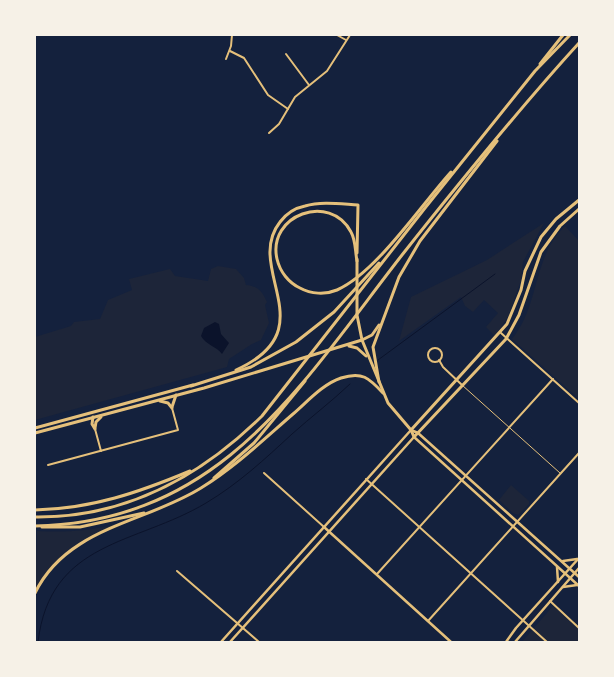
<svg xmlns="http://www.w3.org/2000/svg" width="614" height="677" viewBox="0 0 614 677" font-family="'IBM Plex Sans',sans-serif">
	<style>
		.green { fill: #1d2539 }
		.water { fill: #0b132b }
		.lines { fill: none; stroke-linecap: round; stroke-linejoin: round }
		.stream { stroke: #0b132b; stroke-width: 1 }
		.pedestrian { stroke: #e5c07b; stroke-width: 1 }
		.minor { stroke: #e5c07b; stroke-width: 2 }
		.tertiary { stroke: #e5c07b; stroke-width: 2.5 }
		.secondary { stroke: #e5c07b; stroke-width: 2.5 }
		.primary { stroke: #e5c07b; stroke-width: 3 }
		.motorway { stroke: #e5c07b; stroke-width: 3 }
	</style>
	<rect width="100%" height="100%" fill="#14213d"/>
	<g class="green">
		<polygon points="544,223 523,262 521,280 509,315 495,336 486,327 498,313 484,300 473,312 465,306 461,297 399,341 411,297 487,260"/>
		<path d="M565,226L579,241V399L512,339C540,305 532,258 565,226Z"/>
		<path d="M218,266L236,269L244,278L246,285C258,286 262,291 267,302L265,305L269,323L261,340L252,344L229,359L227,367L35,420V337L71,326L74,322L100,319L108,300L132,290L129,279L170,269L175,276L208,281L211,269Z"/>
		<polygon points="511,485 529,501 529,504 518,515 513,513 499,500"/>
		<path d="M126,522C79,538 61,550 35,593L37,531C68,533 96,530 126,522Z"/>
		<polygon points="553,606 579,627 579,642 522,642"/>
	</g>
	<path class="water" d="M215,322L219,324L221,334L229,343L222,354C216,346 206,345 201,336L204,328Z"/>
	<g class="lines">
		<g class="stream">
			<polyline points="378,360 495,274"/>
			<path d="M38,642C50,540 136,545 206,503C238,484 265,459 292,434C311,417 331,402 350,384"/>
		</g>
		<polyline class="pedestrian" points="462,385 560,473"/>
		<g class="minor">
			<polyline points="337,35 346,40"/>
			<polyline points="230,51 244,58 268,95 288,109"/>
			<polyline points="286,54 309,85"/>
			<polyline points="226,59 231,46 232,35"/>
			<polyline points="269,133 279,124 295,97 327,71 350,35"/>
			<polyline points="501,333 579,403"/>
			<circle cx="435" cy="355" r="7"/>
			<polyline points="439,360 443,367 462,385"/>
			<polyline points="95,429 101,451"/>
			<polyline points="48,465 178,430 172,408"/>
			<polyline points="264,473 324,527"/>
			<polyline points="366,479 547,642"/>
			<polyline points="177,571 259,642"/>
			<polyline points="377,574 553,379"/>
			<polyline points="550,601 579,628"/>
			<polyline points="428,621 579,453"/>
		</g>
		<g class="tertiary">
			<polyline points="418,433 579,577"/>
			<polyline points="414,437 579,586"/>
			<polyline points="324,527 451,642"/>
			<polyline points="563,561 577,559"/>
			<polyline points="557,567 558,582"/>
			<polyline points="563,587 577,585"/>
			<polyline points="506,642 516,628 579,558"/>
			<polyline points="515,642 579,568"/>
		</g>
		<g class="secondary">
			<polyline points="221,642 411,430 418,433"/>
			<polyline points="230,642 414,437"/>
		</g>
		<g class="primary">
			<polyline points="357,259 357,315 362,340 388,403 411,430 414,437 506,339 519,315 541,252 560,226 579,209"/>
			<polyline points="349,346 357,348 366,356"/>
			<path d="M236,370C327,329 243,269 280,222C286,214 295,208 305,206C321,201 341,204 358,205L357,253"/>
			<polyline points="160,401 168,403 172,408"/>
			<polyline points="172,407 176,395"/>
			<polyline points="93,417 92,424 95,429"/>
			<polyline points="35,428 193,385"/>
			<polyline points="95,428 96,422 101,417"/>
			<polyline points="411,430 507,324 521,290 525,271 541,237 556,219 579,200"/>
			<polyline points="35,433 204,388 362,340"/>
		</g>
		<g class="motorway">
			<polyline points="540,64 563,35"/>
			<path d="M357,261C355,251 356,241 351,232C330,192 267,215 277,259C280,272 289,283 300,288C311,294 325,295 337,290C376,273 421,205 451,172"/>
			<polyline points="362,340 372,335 379,325"/>
			<polyline points="379,382 373,347 399,277 420,241 497,141"/>
			<polyline points="191,386 251,367 296,342 334,312 379,263"/>
			<polyline points="214,478 254,443 305,381"/>
			<path d="M35,510C91,509 140,492 190,471"/>
			<path d="M35,517C124,518 200,477 262,416L425,208L535,71L570,35"/>
			<path d="M35,526C221,522 300,386 402,255C459,183 517,111 579,43"/>
			<polyline points="42,527 80,527 144,513"/>
			<path d="M35,593C67,527 145,523 201,488C235,467 263,440 293,414C308,401 323,384 341,378C362,371 369,378 383,393"/>
		</g>
	</g>
	<rect width="614" height="677" fill="none" stroke="#f6f1e7" stroke-width="72"/>
</svg>
